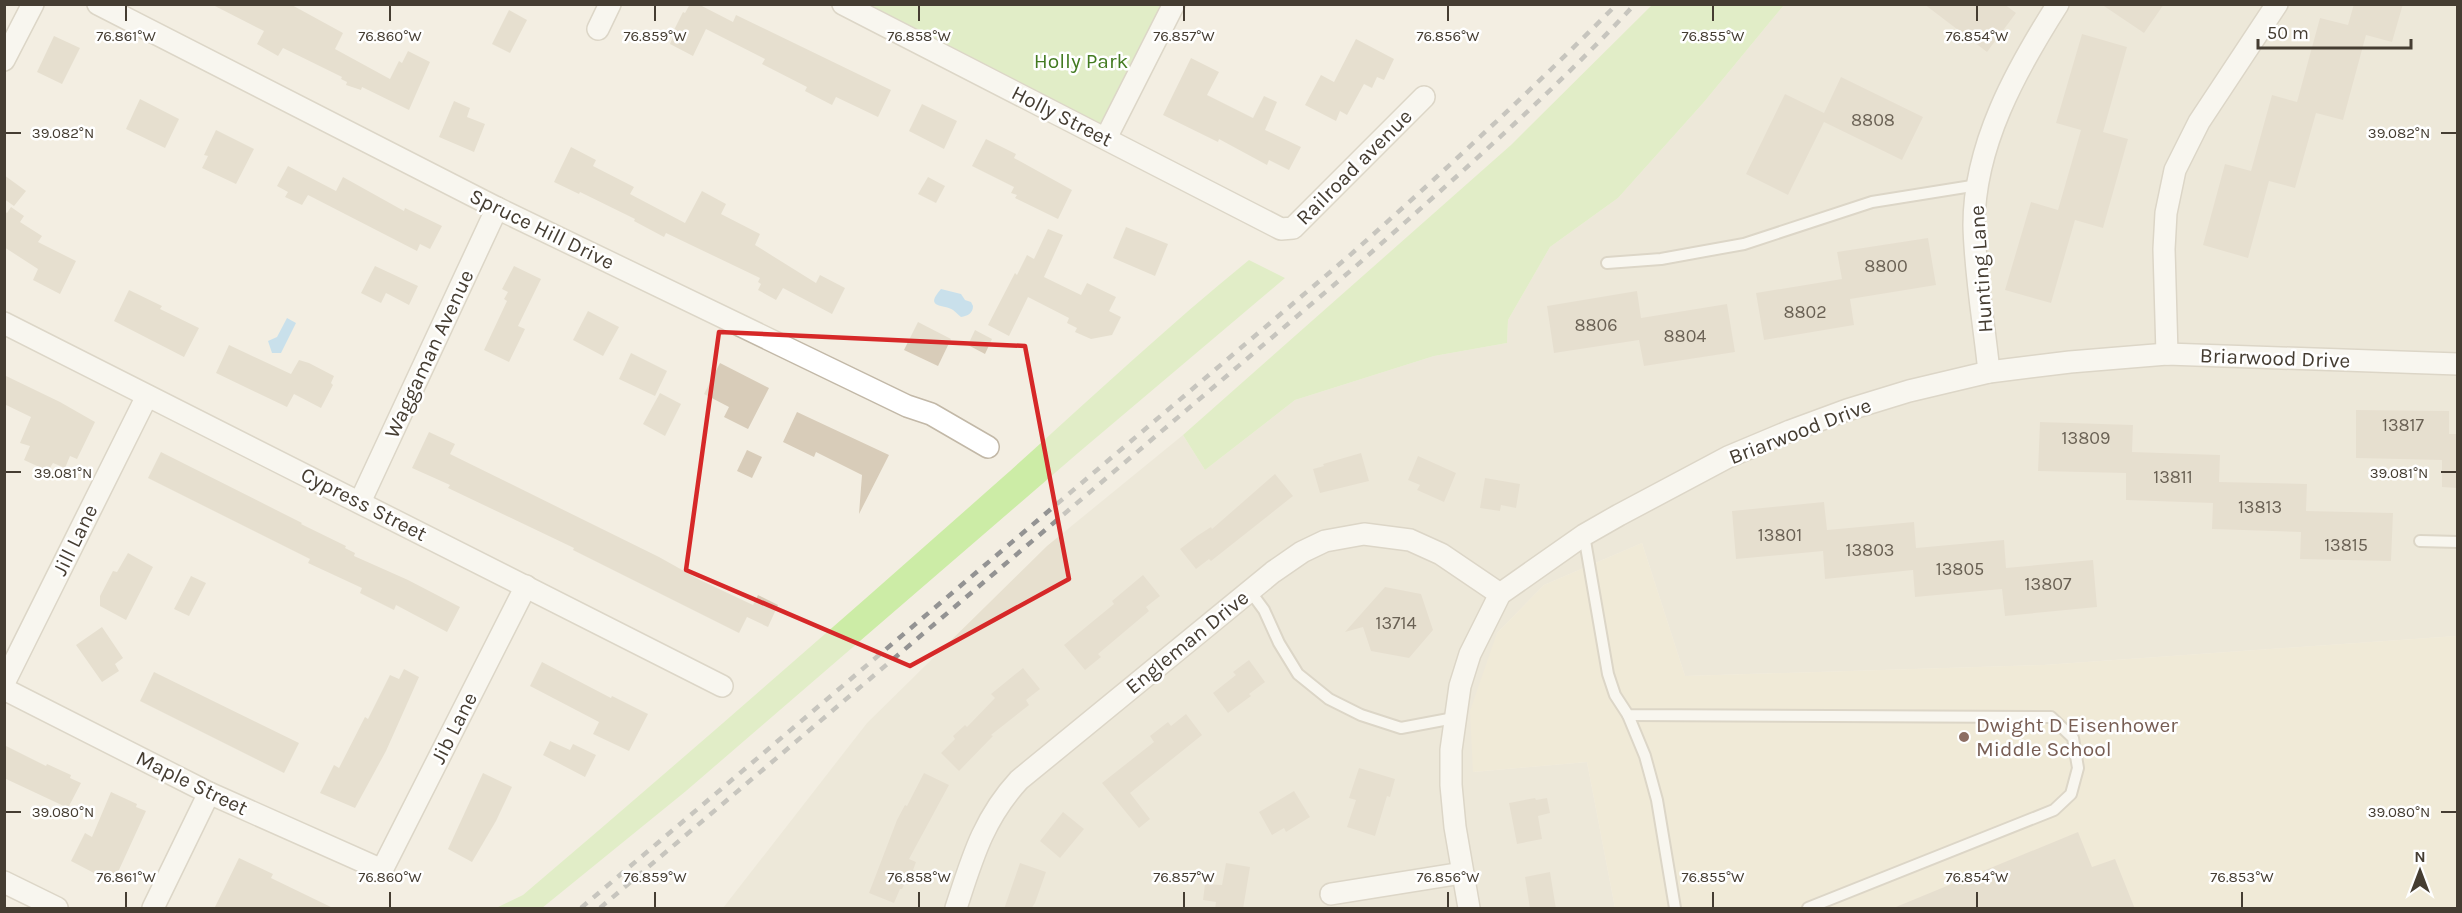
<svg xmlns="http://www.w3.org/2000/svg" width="2462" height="913" viewBox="0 0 2462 913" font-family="Karla,sans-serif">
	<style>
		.residential { fill: #e7e0cf }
		.education { fill: #eee4ca }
		.green { fill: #cceca6 }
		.water { fill: #97cff7 }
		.building { fill: #d8ccb9 }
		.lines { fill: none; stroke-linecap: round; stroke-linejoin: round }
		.lane-casing { stroke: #c2b8a7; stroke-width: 14 }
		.street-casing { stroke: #c2b8a7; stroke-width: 24 }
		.lane { stroke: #fff; stroke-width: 10 }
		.street { stroke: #fff; stroke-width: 21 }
		.rail { stroke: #939393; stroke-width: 4.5; stroke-dasharray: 8 8; stroke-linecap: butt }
		.marked { fill: none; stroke: #d62828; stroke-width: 4.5; stroke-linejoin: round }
		.ticks { fill: none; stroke: #453d32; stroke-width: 2 }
		.education-dot { fill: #8d6e63; stroke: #fff; stroke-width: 2 }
		.labels { text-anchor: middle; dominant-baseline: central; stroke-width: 5; stroke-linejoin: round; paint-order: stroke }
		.number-label { font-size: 18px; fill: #6a6154 }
		.park-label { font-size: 21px; fill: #437b21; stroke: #fff }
		.street-label { font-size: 21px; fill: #453d32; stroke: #fff }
		.education-label { font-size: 21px; fill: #785e54; stroke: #fff; text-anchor: start }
		.ticks-label { font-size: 15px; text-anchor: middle; fill: #453d32; stroke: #fff; stroke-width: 5; stroke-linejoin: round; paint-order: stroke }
	</style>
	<rect width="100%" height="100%" fill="#f3eee2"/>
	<polygon class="residential" points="1784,5 2457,5 2457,636 2044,665 1685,676 1642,543 1544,585 1497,633 1473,772 1587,762 1615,908 723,908 867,723 1047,546 1183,435 1205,470 1295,400 1434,356 1507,343 1508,320 1550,247 1618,198 1704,102"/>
	<polygon class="education" points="1642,543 1685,676 2044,665 2457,636 2457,908 1615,908 1587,762 1473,772 1470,711 1497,633 1544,585"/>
	<g class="green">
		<polygon points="1653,4 1784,5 1704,102 1618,198 1550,247 1508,320 1507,343 1434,356 1295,400 1205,470 1183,435 1511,145"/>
		<polygon points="843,5 1174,5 1106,138"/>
		<path d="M1249,260L1285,278L1078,453L686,791L542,908H496L523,895C684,758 844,618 1002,478C1084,405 1164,329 1249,260Z"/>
	</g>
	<g class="water">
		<path d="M941,289L961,294L965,300L971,302L973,306C973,313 968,316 961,317C958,315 956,312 953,310C945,304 923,309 941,289Z"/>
		<polygon points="287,318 296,323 281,353 272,353 268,341 277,337"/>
	</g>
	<g class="building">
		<polygon points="211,4 290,4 343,33 335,49 390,79 399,61 402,63 408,51 430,62 409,110 362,87 361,90 346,85 347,82 341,79 342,77 283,48 278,56 257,44 264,31"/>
		<polygon points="690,4 698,4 733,22 736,15 891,90 878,117 836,97 832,105 805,91 807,87 762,64 765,59 706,29 693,56 670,44 673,37 671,36 683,12 685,13"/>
		<polygon points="1924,4 2004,4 2016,13 1987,52"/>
		<polygon points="2101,4 2164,4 2144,33"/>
		<polygon points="2354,4 2403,4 2392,42 2366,35 2343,120 2316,113 2295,188 2269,181 2248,258 2203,245 2225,164 2251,171 2272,95 2297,102 2320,18 2348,25"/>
		<polygon points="509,10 527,20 510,53 492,44"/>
		<polygon points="2082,34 2127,47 2103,132 2128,139 2103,228 2075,220 2051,303 2005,290 2031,202 2058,210 2081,130 2056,123"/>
		<polygon points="54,36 80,48 62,84 37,72"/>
		<polygon points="1356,39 1394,59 1384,80 1377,77 1372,88 1364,84 1347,115 1340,111 1336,121 1305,105 1321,75 1334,82"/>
		<polygon points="1191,58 1219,72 1207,95 1253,118 1264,96 1277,102 1265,130 1301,147 1289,170 1269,160 1267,165 1219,139 1218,142 1163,115"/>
		<polygon points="1841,77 1923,117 1902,160 1824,122 1788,195 1746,174 1785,94 1824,113"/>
		<polygon points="140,99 179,119 165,148 126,129"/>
		<polygon points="454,101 470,108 467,117 485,124 474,152 439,137"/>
		<polygon points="922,104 957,121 944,149 909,131"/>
		<polygon points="216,130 254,149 236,184 202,168 208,156 204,155"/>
		<polygon points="986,139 1016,154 1014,158 1072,190 1058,219 1015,198 1017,195 1011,193 1014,187 972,166"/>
		<polygon points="571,147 596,160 593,166 634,187 630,194 685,223 702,191 726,204 721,214 760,234 755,245 816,283 820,275 845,288 832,314 783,288 776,300 758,290 761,284 758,282 760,278 666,233 664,237 634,221 635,219 580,192 579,194 554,182"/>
		<polygon points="288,166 336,191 343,177 404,211 405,208 442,226 430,249 420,244 417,251 308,195 302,205 285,197 288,192 277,186"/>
		<polygon points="4,175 26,191 14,206 4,199"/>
		<polygon points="928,177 945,186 936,203 918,194"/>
		<polygon points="11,207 24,216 20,222 42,236 38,242 76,261 60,294 33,280 38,269 4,247 4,211 7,213"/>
		<polygon points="1126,227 1168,244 1155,276 1113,258"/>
		<polygon points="1048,229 1063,235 1044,277 1081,295 1087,283 1116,297 1109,311 1121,317 1112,335 1091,339 1075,332 1077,328 1067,323 1069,318 1028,297 1009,336 988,325 1015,273 1017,275 1027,255 1034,259"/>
		<polygon points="1928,238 1936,285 1850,299 1854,325 1764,340 1756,293 1842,279 1837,252"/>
		<polygon points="375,266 418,286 409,305 386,293 381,303 361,293"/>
		<polygon points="514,266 541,279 518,326 525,329 509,362 484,350 507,301 504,299 508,292 502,289"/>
		<polygon points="129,290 162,306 160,309 199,328 184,357 114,321"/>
		<polygon points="1637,291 1641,318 1727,304 1735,352 1644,366 1639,340 1554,353 1547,306"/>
		<polygon points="588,311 619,327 603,356 573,340"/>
		<polygon points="918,322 951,339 938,366 904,350"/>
		<polygon points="975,330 992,339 985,354 968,345"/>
		<polygon points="229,345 291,374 299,360 309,363 334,376 331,383 333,385 321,408 294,394 287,407 216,373"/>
		<polygon points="631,353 667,371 655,396 619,379"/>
		<polygon points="720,363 769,388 748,429 724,417 729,407 704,394"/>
		<polygon points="4,375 60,402 95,422 77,459 70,456 65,468 53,463 48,471 24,460 30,446 20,443 31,417 4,404"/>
		<polygon points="660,393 681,404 665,436 643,424"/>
		<polygon points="2356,410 2449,411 2449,434 2457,434 2457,488 2442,487 2442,460 2356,458"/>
		<polygon points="797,412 889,455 859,514 862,475 816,452 814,457 783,442"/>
		<polygon points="2040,422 2133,425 2132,452 2220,455 2219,482 2307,484 2306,511 2393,513 2391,561 2300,559 2301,532 2212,529 2213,503 2126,500 2126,473 2038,471"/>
		<polygon points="429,432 455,444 450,454 659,557 700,580 753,605 758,595 778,605 768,627 747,617 739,633 573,550 574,548 448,488 450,485 412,468"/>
		<polygon points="747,450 762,457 752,478 737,471"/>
		<polygon points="161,452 302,523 301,524 346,546 345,548 355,553 354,556 408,580 460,607 447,632 396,605 394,610 360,593 362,588 308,563 310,559 148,478"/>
		<polygon points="1361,453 1369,481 1320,493 1313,469 1324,466 1323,464"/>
		<polygon points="1418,456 1456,473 1444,502 1417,490 1420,485 1408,480"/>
		<polygon points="1275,474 1293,496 1211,561 1209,559 1196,569 1180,549 1197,536 1211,527 1212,529"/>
		<polygon points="1485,478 1520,484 1516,508 1501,505 1500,511 1480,508"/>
		<polygon points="1824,502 1827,530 1914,522 1916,548 2004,540 2006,568 2093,560 2097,607 2005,616 2002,589 1915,597 1913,570 1825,579 1823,551 1736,559 1732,511"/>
		<polygon points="128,553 153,567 126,620 100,606 100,596 113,571 117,572"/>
		<polygon points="1143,575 1160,596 1146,607 1149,611 1098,654 1101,657 1085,670 1064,645 1114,604 1112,601"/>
		<polygon points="191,576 206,583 189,616 174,609"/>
		<polygon points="1385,587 1421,594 1433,630 1409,658 1371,651 1363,627 1345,632"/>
		<polygon points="102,627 123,658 115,664 119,671 102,682 76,645"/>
		<polygon points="1249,660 1265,682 1249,694 1251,696 1228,713 1213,693 1236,675 1233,672"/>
		<polygon points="542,662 611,698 612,696 648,714 629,751 593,734 599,722 530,686"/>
		<polygon points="1023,668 1040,689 1026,700 1029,705 991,735 993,736 959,771 941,753 955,739 953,736 965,725 967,727 995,698 991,694"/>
		<polygon points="404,669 419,677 386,751 355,808 320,793 334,765 339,768 365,717 368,719 390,675 399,679"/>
		<polygon points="154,672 299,743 284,773 140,701"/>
		<polygon points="1186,714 1202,735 1130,793 1150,819 1139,828 1102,783 1154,742 1150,736 1168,722 1171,726"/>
		<polygon points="550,741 570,750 573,744 596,755 585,777 543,755"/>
		<polygon points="4,745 46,766 47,764 71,775 70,778 81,783 68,808 4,778"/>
		<polygon points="1359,768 1395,779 1390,797 1387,796 1375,836 1347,827 1356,800 1349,798"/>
		<polygon points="483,773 512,787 496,821 472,862 448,849"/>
		<polygon points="924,773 949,785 909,859 916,862 908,884 905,883 902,889 900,889 894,903 869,893 897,820 905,805 907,806"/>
		<polygon points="1294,791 1310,817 1286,832 1284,828 1272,835 1259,812"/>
		<polygon points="111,792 137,804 136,807 146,811 113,883 71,861 85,833 92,837"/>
		<polygon points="1535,798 1536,800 1547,798 1550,813 1538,816 1542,839 1517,844 1509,803"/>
		<polygon points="1063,812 1084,829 1060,858 1040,841"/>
		<polygon points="2078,832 2092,867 2115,859 2135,909 1891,909"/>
		<polygon points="239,858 273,874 271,878 335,909 214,909"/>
		<polygon points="1020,863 1046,872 1035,903 1031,909 1004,909"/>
		<polygon points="1226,863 1250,867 1243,909 1215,909 1216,902 1203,900 1205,884 1222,885"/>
		<polygon points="1550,872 1556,909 1530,909 1525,877"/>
	</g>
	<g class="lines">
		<defs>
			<g id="lane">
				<polyline points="1607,263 1661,259 1744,244 1872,202 1978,185"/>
				<polyline points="1584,535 1608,674 1615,695 1628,715 2051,717 2073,738 2078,768 2071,794 2054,810 1808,908"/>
				<polyline points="2420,541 2458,542"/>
				<polyline points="1250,591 1264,610 1279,643 1298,674 1329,699 1361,715 1401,728 1454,718"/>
				<polyline points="1628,715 1645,756 1657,800 1675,908"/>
			</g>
			<g id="street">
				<polyline points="98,4 497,208 907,406 931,414 988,447"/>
				<polyline points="843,4 1281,229 1293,228 1424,97"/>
				<polyline points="598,29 610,4"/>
				<polyline points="4,60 33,4"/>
				<polyline points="1106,138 1174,4"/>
				<polyline points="4,323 722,686"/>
				<polyline points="2167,354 2164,249 2166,213 2175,170 2199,122 2277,4"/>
				<path d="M1989,372C1984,323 1975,274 1974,225C1974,145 2016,70 2058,4"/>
				<polyline points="360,502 497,208"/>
				<polyline points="4,683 147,396"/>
				<polyline points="4,689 209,793 382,870 526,586"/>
				<polyline points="4,882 57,908"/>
				<polyline points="1331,894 1462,873"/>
				<polyline points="153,908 209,793"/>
				<path d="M956,908C972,859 983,819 1019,780L1273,572L1302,552L1325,541L1364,534L1410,540L1441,554L1500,594"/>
				<polyline points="1469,908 1455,827 1451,785 1451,750 1460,686 1470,654 1500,594 1584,535 1619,515 1728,457 1790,431 1847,410 1909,391 1989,372 2070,362 2167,354 2458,364"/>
			</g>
		</defs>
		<use href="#lane" class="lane-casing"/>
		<use href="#street" class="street-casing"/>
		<use href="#lane" class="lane"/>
		<use href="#street" class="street"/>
		<g class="rail">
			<path d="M581,908L1349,256C1441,174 1530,92 1617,4"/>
			<path d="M600,908L1355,267C1450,182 1548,98 1635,4"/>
		</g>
	</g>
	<path d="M0 0H2462V913H0ZM719,332L1025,346L1069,579L910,666L686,570Z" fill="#f3eee2" fill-opacity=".55" fill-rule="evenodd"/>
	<path class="marked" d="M719,332L1025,346L1069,579L910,666L686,570Z"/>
	<path class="ticks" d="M126,6V21M390,6V21M655,6V21M919,6V21M1184,6V21M1448,6V21M1713,6V21M1977,6V21M6,133H21M2441,133H2456M6,472H21M2441,472H2456M6,812H21M2441,812H2456M126,892V907M390,892V907M655,892V907M919,892V907M1184,892V907M1448,892V907M1713,892V907M1977,892V907M2242,892V907"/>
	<circle class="education-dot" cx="1964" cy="737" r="6"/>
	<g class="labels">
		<g class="number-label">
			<text x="1873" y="120">8808</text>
			<text x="1886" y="266">8800</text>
			<text x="1805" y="312">8802</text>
			<text x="1596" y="325">8806</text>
			<text x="1685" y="336">8804</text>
			<text x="2403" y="425">13817</text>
			<text x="2086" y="438">13809</text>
			<text x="2173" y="477">13811</text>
			<text x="2260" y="507">13813</text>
			<text x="1780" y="535">13801</text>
			<text x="2346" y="545">13815</text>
			<text x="1870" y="550">13803</text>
			<text x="1960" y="569">13805</text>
			<text x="2048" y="584">13807</text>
			<text x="1396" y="623">13714</text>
		</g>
		<g class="park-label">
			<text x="1081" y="61">Holly Park</text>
		</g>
		<g class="street-label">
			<text transform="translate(1062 116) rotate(27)">Holly Street</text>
			<text transform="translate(1354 167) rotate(-45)">Railroad avenue</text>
			<text transform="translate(542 229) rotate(26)">Spruce Hill Drive</text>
			<text transform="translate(1981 269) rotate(-94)">Hunting Lane</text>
			<text transform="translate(429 354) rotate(-65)">Waggaman Avenue</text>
			<text transform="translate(2275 358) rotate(2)">Briarwood Drive</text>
			<text transform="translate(1800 431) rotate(-21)">Briarwood Drive</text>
			<text transform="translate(364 504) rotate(27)">Cypress Street</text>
			<text transform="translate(75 540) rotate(-64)">Jill Lane</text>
			<text transform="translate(1187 642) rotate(-39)">Engleman Drive</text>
			<text transform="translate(454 728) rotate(-63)">Jib Lane</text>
			<text transform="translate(192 783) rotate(26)">Maple Street</text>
		</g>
		<g class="education-label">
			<text x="1976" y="725">Dwight D Eisenhower<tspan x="1976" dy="24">Middle School</tspan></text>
		</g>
	</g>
	<g class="ticks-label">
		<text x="126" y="41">76.861°W</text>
		<text x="390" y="41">76.860°W</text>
		<text x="655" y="41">76.859°W</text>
		<text x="919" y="41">76.858°W</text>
		<text x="1184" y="41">76.857°W</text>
		<text x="1448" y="41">76.856°W</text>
		<text x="1713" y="41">76.855°W</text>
		<text x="1977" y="41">76.854°W</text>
		<text x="63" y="138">39.082°N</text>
		<text x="2399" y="138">39.082°N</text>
		<text x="63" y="478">39.081°N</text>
		<text x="2399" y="478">39.081°N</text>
		<text x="63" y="817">39.080°N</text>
		<text x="2399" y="817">39.080°N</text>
		<text x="126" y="882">76.861°W</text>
		<text x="390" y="882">76.860°W</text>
		<text x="655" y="882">76.859°W</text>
		<text x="919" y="882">76.858°W</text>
		<text x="1184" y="882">76.857°W</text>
		<text x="1448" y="882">76.856°W</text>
		<text x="1713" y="882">76.855°W</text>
		<text x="1977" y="882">76.854°W</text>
		<text x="2242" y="882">76.853°W</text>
	</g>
	<rect width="2462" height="913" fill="none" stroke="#453d32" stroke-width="12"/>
	<g transform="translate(2420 871)" stroke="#ffffff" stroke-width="4.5" paint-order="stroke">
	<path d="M0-4.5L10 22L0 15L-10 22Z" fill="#453d32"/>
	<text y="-9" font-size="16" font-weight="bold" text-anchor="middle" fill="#453d32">N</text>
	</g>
	<path d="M2258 39v9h153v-9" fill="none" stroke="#453d32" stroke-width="3"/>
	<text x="2267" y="39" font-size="18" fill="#453d32" stroke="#ffffff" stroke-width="4.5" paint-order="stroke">50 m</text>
</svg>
